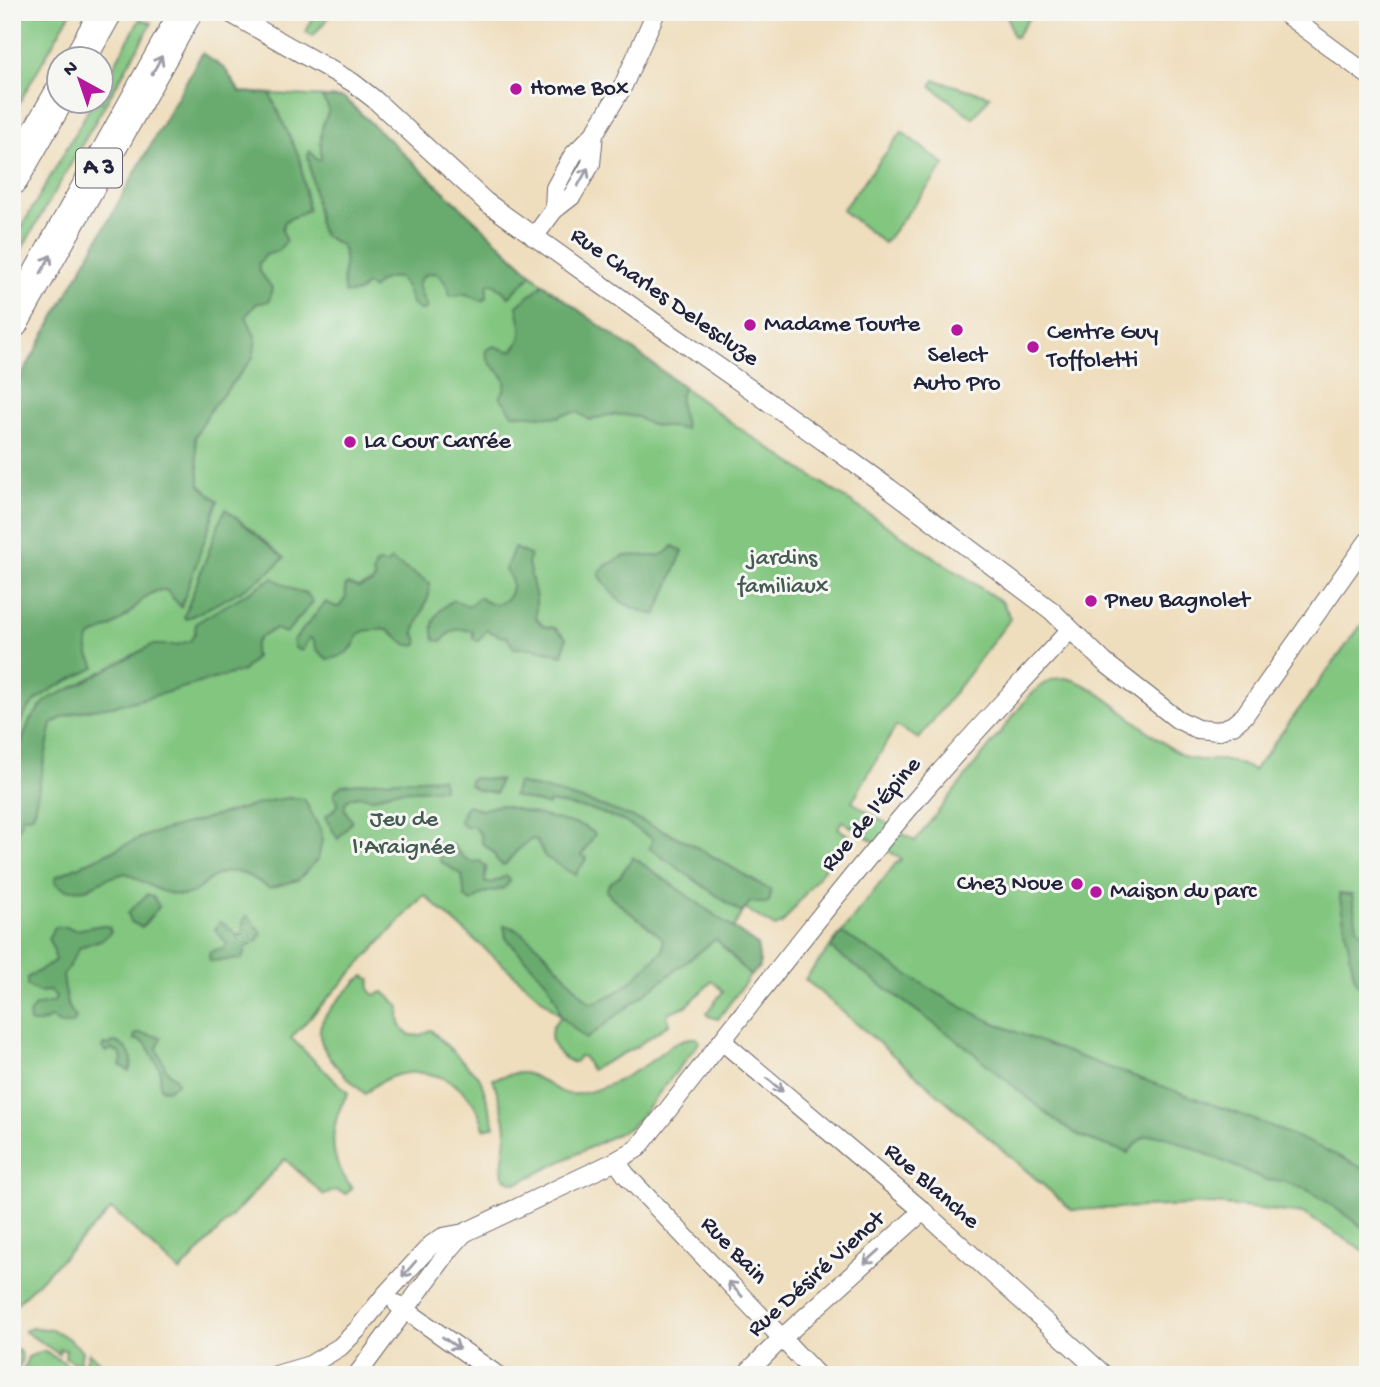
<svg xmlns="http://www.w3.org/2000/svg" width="1380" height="1387" viewBox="0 0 1380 1387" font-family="'Gochi Hand',sans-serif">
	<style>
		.green { fill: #82c680; stroke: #52745e; stroke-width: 2 }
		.forest { fill: #69ab6e; stroke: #466654; stroke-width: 2 }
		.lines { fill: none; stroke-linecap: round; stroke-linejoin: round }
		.minor-casing { stroke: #6a6468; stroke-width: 20 }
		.motorway-casing { stroke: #6a6468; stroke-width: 34 }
		.minor { stroke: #fff; stroke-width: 18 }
		.motorway { stroke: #fff; stroke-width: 32 }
		.oneway { stroke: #9c9ca7 }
		.poi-dot { fill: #b5179e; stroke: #f6f6f2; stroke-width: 2.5 }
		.labels { text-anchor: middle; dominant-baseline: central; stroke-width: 6; stroke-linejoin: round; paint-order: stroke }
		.shield { fill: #f6f6f2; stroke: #626272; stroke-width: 2 }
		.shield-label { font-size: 23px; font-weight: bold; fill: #22223b }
		.poi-label { font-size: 24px; fill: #22223b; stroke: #f6f6f2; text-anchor: start }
		.street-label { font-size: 24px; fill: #22223b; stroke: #f6f6f2 }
		.park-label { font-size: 24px; fill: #445b53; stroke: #f6f6f2 }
	</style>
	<rect width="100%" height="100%" fill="#f6f6f2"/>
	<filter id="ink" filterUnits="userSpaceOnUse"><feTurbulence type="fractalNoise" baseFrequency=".0143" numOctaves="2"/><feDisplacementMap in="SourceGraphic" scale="14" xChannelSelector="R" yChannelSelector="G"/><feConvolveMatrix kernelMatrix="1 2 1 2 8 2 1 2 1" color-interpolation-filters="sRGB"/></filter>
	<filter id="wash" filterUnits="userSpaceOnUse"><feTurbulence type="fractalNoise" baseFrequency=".00686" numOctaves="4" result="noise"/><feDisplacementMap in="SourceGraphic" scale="28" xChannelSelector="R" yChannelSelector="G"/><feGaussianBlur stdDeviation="1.57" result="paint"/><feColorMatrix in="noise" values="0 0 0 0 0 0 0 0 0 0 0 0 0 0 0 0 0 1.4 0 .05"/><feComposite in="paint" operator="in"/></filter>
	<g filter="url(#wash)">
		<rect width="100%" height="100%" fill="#efdebd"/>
		<g class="green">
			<polygon points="12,12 71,12 12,115"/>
			<polygon points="315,12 333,12 313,36 306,32"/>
			<polygon points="1006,12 1033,12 1016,37 1013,36"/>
			<polygon points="140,19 152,23 12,266 12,244 93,102 102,102 102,87"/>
			<polygon points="935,80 990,96 973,118 931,86"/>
			<path d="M240,92L344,98L543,284L736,426L1002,602L1011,618L919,739L896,726L852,802L915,841L1029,696C1039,687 1049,678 1062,678C1092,677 1151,739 1180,754C1198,764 1210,758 1228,761C1237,762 1246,767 1254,770L1368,616V1253L1304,1214L1215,1204L1072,1210L805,979L897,862L899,863L901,859L842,821L838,828L849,836L782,924L775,927L745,909L733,928L757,945L760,966L750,976L718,1019L708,1016L707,1013L723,991L712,981L687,1006L667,1013L669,1024L636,1047L591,1070L584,1057L579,1056L574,1063C560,1059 546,1042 553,1026C555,1022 559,1020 561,1016L424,895L291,1038L348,1093C335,1114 329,1139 337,1163C340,1172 346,1180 352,1188L346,1194L336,1190L324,1195L285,1159L180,1272L112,1209L12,1308V535Z"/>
			<polygon points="902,132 945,165 884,243 842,210"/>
			<path d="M364,976L371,980C369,987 368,991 375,995L384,992L400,1007C397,1021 402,1039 420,1035C424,1034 427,1031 431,1030L480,1078L495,1126L484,1129C473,1074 405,1053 365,1094C349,1079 310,1048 322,1022C328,1008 347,992 358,980Z"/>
			<path d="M692,1038H697L699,1041L698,1044L640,1117L629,1128L518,1183L511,1182L503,1176C500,1161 507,1146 506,1130C505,1113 498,1096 493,1079C503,1076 514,1072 524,1073C543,1076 559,1098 578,1094C600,1091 628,1076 647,1064C662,1054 674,1039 692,1038Z"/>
			<path d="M32,1328C56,1328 65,1334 82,1351L80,1362H73L65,1357L66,1350L60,1349L59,1354L24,1331Z"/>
			<path d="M12,1348C28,1351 20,1364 16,1375H12Z"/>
			<polygon points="43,1351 64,1362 76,1375 25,1375 23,1371 28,1357"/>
			<polygon points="89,1353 116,1375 87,1375 83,1372"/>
		</g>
		<g class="forest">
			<path d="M202,53L225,69L240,92L270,94L300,159L308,210L285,221L282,229L286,241L278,251L266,255L259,263V270L272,288L269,301L256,304L246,316L256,339L253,358L211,409L195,437L200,485L218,501L181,607L166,590C146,589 138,607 124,618C114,626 101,632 89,638C86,651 89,657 96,667C54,690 28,691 12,743V393Z"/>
			<path d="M321,97L344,98L532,274L509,297L495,284L489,283L487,288V297L482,301L466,294L450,296L448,287L439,274C429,272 423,274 418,284L427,308L421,311L412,304L406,287L399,278C387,276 381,280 372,289L366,284C361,293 355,294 345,293C340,278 348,261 342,246L323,235L319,224L308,155L310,151L317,160L321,159C321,149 320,138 322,128C325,110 336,116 321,97Z"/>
			<path d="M543,284L684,387C674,405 684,410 685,429L651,425L637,417L624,415H609L590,420L577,412L564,414L558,417L513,414L500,397C518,372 485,372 486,350L494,346L508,351L513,350C527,334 520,325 517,306Z"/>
			<path d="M226,509L284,558C262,583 216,604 186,619L184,617L222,516Z"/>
			<path d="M673,546L683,551L656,615C626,606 615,603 599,574C602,568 605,566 611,563C615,561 621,557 626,556C644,553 660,563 673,546Z"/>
			<path d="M514,548L530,555L528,563L536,598V618L543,626L555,628L566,638L563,655L533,648H514L507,637H502L487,630L478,641L473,638V631C456,628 453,628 442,641L435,640C428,621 438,610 453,600L469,606L479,597C500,616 524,590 505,570Z"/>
			<path d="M391,560L430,583L429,595L414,632L418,641V645C400,648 400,634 387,630C383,629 379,630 375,630C367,630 364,630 358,635C354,651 343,657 327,659L317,650L313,640L309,638L302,651L295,648L293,641L326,602L336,607L340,606L346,597L345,587L348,584L358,588L372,583L375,579L373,573L376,564L378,563L387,564Z"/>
			<path d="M273,578L294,590L306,593L313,602L286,633L276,629C261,634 251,642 255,658L243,671C201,681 160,696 118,705C96,709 70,710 52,724L33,815L23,817L19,828L12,833V767L30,720L44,703L50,698L74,687L152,645H176L190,641L195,633L196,623Z"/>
			<polygon points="441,778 443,784 443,789 392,791 375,798 359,796 350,798 345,803 345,810 352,821 338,839 325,817 337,807 338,803 334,796 334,792 342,785 380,781"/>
			<polygon points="472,778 499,780 496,793 478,790 470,785 470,781"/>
			<path d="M517,783C573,795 629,813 681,839C711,854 740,873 770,890C773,909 761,902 750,902L742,913L649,848L653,839L621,820L592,810L549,802L548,805L513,796Z"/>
			<path d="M288,798L304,799L321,831L322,840L318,859L298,880L269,888C255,879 236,866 219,874C212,876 207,883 201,887C196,891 188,896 182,895C159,894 146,883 126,873L108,878L86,889L66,890L55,883V877L147,835L269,801Z"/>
			<path d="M469,805L480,810L500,805L583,826L595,834L582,855L587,858L575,875L545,857L536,840L532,839C521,845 513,854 506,864L502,865L497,860L493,852L482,843L481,835L474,827H465L460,822L465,808Z"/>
			<path d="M445,845H452L463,857L472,862L480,861L486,867L485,883H491L506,876L510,881C502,894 494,888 482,894C479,896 476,899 472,902L465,898L462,875L440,861V856Z"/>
			<path d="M633,857L757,945L760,966L750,976L716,939L586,1039L561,1017L557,1001L547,982L506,938L504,925C535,932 567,981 590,1003C621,997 642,971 663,950V939C645,922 623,910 606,891L609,884L620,876Z"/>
			<path d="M147,894L153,896L159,907L142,927L131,922L128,913C134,905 141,902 147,894Z"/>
			<polygon points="1339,894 1352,895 1357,926 1368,943 1368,1002 1354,976"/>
			<path d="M248,916L262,934L257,941L246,947L242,959L210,961L209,953L213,950L223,949L227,943L215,930L220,922C229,925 232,932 240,937L243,929L244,918Z"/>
			<path d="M102,925L109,927L111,932L103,939L80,947L63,976L67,1004L76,1018L71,1024H60L51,1018L40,1023H30L29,1014L35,1006L54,1002L56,996L50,991L39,992L27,986V978C37,971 47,968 55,960L54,951L48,938L55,927H67L76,930Z"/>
			<path d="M842,933C892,963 939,998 993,1022C1115,1076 1250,1108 1368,1171V1231L1321,1198L1307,1190L1285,1182L1266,1180L1165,1136C1143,1133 1142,1137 1128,1153L1079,1136L1050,1116L965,1046L830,948Z"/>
			<polygon points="139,1033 161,1037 157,1049 166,1069 176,1079 177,1084 167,1090 160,1088 160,1069 146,1044 143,1042 134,1039 135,1035"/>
			<path d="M113,1042C121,1042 130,1051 132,1060C132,1064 130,1068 129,1071L120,1065L122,1060L120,1053L111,1049L106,1052L102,1048L104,1045H109Z"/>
		</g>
	</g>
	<g filter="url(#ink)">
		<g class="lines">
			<defs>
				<g id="minor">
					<polyline points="228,12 352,82 374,99 486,202 658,325 756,393 889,488 1052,611 1104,662 1177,719 1197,729 1218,731 1233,725 1244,716 1368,541"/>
					<polyline points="1283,12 1368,75"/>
					<polyline points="554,210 555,188 573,155 594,134 622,88 656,12"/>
					<polyline points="534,237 554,210 572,196 591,164 594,134"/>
					<polyline points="722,1041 923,1211 1104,1375"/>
					<polyline points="616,1161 626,1175 817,1375"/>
					<polyline points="397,1304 497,1375"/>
					<path d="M276,1375L310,1365L340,1347L358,1329L385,1295L431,1245L443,1237L464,1233L616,1161L638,1148C733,1027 827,904 927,787C973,733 1022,682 1070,630"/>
					<polyline points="357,1375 450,1249 464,1233"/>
					<polyline points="745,1375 782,1338 923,1211"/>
				</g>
				<g id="motorway">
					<polyline points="79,60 106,12"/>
					<polyline points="12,179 60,95"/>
					<polyline points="12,323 186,12"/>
				</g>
			</defs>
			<use href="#minor" class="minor-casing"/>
			<use href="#motorway" class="motorway-casing"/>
			<use href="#minor" class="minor"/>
			<use href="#motorway" class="motorway"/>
		</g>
		<defs><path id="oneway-shaft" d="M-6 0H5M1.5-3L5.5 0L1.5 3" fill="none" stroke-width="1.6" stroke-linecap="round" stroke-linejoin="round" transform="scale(1.75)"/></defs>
		<g class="oneway">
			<use href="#oneway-shaft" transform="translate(157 65) rotate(-61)"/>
			<use href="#oneway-shaft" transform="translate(583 177) rotate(-61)"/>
			<use href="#oneway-shaft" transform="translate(46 264) rotate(-61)"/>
			<use href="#oneway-shaft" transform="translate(775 1085) rotate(40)"/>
			<use href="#oneway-shaft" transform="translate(872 1257) rotate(138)"/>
			<use href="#oneway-shaft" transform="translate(409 1269) rotate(131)"/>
			<use href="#oneway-shaft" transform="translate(735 1289) rotate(-134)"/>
			<use href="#oneway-shaft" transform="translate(451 1343) rotate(35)"/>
		</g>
	</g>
	<g class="poi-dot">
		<circle cx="516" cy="89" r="7"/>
		<circle cx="750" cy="325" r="7"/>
		<circle cx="957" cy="330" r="7"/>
		<circle cx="1033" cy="347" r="7"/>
		<circle cx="350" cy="442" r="7"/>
		<circle cx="1091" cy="601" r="7"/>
		<circle cx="1077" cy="884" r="7"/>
		<circle cx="1096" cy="892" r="7"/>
	</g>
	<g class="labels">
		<rect class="shield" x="76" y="148.5" width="46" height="39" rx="5"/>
		<g class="shield-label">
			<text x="99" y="168">A 3</text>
		</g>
		<g class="poi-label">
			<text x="530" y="89">Home Box</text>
			<text x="764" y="325">Madame Tourte</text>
			<text x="1047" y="333">Centre Guy<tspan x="1047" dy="28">Toffoletti</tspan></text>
			<text x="957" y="356" text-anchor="middle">Select<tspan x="957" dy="28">Auto Pro</tspan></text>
			<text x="364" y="442">La Cour Carrée</text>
			<text x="1105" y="601">Pneu Bagnolet</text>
			<text x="1063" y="884" text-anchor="end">Chez Noue</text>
			<text x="1110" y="892">Maison du parc</text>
		</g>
		<g class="street-label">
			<text transform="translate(664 298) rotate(35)">Rue Charles Delescluze</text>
			<text transform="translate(872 815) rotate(-50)">Rue de l'Épine</text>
			<text transform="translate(931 1187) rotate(41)">Rue Blanche</text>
			<text transform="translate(733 1251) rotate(46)">Rue Bain</text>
			<text transform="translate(817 1275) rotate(-42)">Rue Désiré Vienot</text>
		</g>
		<g class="park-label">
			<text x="783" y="559">jardins<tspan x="783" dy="28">familiaux</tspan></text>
			<text x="404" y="820">Jeu de<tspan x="404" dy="28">l'Araignée</tspan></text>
		</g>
	</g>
	<rect width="1380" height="1387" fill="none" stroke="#f6f6f2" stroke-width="42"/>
	<g transform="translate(80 80) rotate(320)"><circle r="33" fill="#f6f6f2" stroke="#a1a1a9" stroke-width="2"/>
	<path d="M0-5L12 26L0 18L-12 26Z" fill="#b5179e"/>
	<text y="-10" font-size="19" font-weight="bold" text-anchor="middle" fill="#22223b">N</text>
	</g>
</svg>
